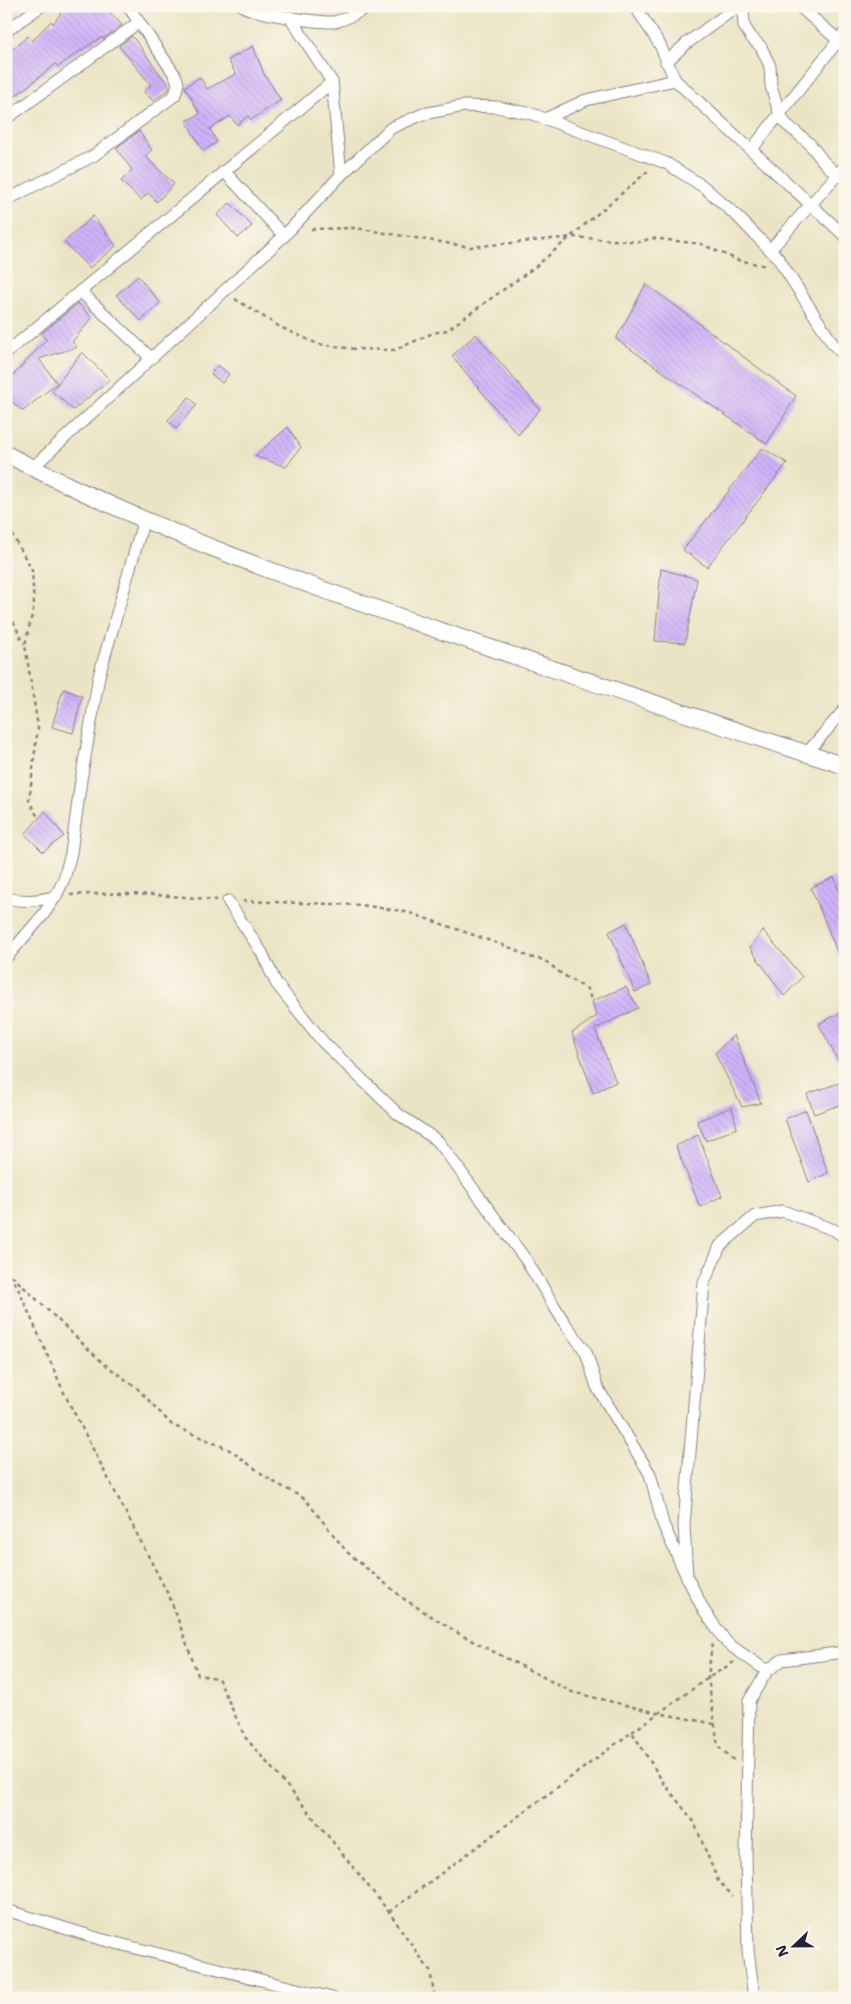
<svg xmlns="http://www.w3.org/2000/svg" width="851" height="2004" viewBox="0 0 851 2004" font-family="'Shantell Sans',sans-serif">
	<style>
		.building { fill: url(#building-back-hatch) }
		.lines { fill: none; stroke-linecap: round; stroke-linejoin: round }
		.minor-casing { stroke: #868380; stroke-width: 13 }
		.secondary-casing { stroke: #868380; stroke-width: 18 }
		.path { stroke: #868380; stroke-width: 2.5; stroke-dasharray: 4 4; stroke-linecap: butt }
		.minor { stroke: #fff; stroke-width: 11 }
		.secondary { stroke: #fff; stroke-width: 16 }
	</style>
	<defs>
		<pattern id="building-back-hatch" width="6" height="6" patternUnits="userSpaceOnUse" patternTransform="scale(1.25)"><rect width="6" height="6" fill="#d1b2f9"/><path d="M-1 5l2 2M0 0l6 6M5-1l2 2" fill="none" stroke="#b399d6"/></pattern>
	</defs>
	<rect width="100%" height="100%" fill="#fbf7ec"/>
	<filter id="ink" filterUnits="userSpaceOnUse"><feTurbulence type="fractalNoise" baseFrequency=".02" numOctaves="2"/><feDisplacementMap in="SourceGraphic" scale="10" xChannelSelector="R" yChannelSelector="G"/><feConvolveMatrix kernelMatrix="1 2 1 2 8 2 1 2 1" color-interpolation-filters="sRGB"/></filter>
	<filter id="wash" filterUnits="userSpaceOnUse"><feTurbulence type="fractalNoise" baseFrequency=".0096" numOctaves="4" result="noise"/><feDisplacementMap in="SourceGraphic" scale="20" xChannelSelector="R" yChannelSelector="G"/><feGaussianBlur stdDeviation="1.12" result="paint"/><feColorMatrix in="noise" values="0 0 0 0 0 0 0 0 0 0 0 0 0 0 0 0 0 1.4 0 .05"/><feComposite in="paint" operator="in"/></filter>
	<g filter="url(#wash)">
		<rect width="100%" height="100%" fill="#ebe4c4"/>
		<g id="blocks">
			<g class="building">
				<polygon points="66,6 104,6 122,25 103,39 102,37 77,53 58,67 56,64 14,97 12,95 6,98 6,55 28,36 32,41 51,21 53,24"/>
				<polygon points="132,36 169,86 169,89 153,101 144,92 151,85 119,46"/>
				<polygon points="253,46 264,74 281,100 251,120 248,116 237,125 230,116 210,129 217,142 203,151 186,121 200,114 185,87 200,77 207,89 236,74 228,60"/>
				<polygon points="139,131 152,150 145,156 174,184 157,202 148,193 141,200 121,181 132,170 116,148"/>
				<polygon points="230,203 252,226 238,238 217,215"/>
				<polygon points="93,216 116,246 89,268 64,242"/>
				<polygon points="138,276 160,303 141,321 116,295"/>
				<polygon points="646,284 796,396 767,444 616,339"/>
				<polygon points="78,303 92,318 72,342 77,347 39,359 57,383 23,411 6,397 6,383 46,340 41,334"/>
				<polygon points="476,334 540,409 518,435 452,356"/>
				<polygon points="82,352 110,380 73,410 52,391"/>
				<polygon points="218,365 229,374 222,383 211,374"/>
				<polygon points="189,397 197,405 176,429 168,420"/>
				<polygon points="288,427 301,447 286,467 255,456"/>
				<polygon points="762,448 787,463 707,567 683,550"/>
				<polygon points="661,569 697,579 685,643 655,641"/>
				<polygon points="63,689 82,696 73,733 52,727"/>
				<polygon points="45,811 64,836 43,852 25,834"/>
				<polygon points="834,877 845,907 844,968 811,888"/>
				<polygon points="626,923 651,985 635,992 609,932"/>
				<polygon points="763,930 802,977 784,996 750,948"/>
				<polygon points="626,987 638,1008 595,1029 616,1082 593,1093 572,1033 597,1016 592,1001"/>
				<polygon points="845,1010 845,1074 819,1024"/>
				<polygon points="734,1035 761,1103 742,1107 715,1053"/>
				<polygon points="845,1081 845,1103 814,1114 807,1094"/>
				<polygon points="732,1107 737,1128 706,1141 697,1121"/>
				<polygon points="806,1110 828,1173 809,1182 785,1119"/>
				<polygon points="698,1135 722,1196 700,1207 676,1146"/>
			</g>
		</g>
	</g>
	<g filter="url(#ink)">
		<use href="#blocks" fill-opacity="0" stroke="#868380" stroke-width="1"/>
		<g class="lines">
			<defs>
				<g id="minor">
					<path d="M243,6C252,13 321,23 334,22C346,20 358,12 369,6"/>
					<polyline points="635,6 660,45 675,80 845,236"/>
					<polyline points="743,6 744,26 751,37 761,47 770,66 771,86 780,115 786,124 809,143 823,161 837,175 845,178"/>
					<polyline points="799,6 845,46"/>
					<polyline points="290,17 332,82 341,175"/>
					<polyline points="6,31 41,6"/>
					<polyline points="666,62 687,43 738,6"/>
					<polyline points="6,119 139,22"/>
					<polyline points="545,119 586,100 675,80"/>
					<polyline points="751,150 845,32"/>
					<polyline points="224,171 284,236"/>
					<polyline points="6,200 93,156 175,95 178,83 175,75 128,6"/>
					<polyline points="770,250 845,166"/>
					<polyline points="80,291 151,358"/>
					<polyline points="6,353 332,82"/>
					<polyline points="32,468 284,236 341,175 391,128 423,114 464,106 497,107 532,114 666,163 704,187 738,217 778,258 833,344 845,356"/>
					<polyline points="806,754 845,709"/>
					<path d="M6,898C25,902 38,901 56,896"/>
					<polyline points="228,901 262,953 276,983 323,1042 398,1114 438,1141 526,1260 564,1322 586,1352 597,1387 650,1474 663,1524 687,1577"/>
					<polyline points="6,958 43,915 56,896 64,879 71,853 81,780 99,676 144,519"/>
					<polyline points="767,1671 727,1643 704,1611 687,1577 684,1525 704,1283 720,1246 755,1216 783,1211 834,1230 845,1237"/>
					<polyline points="6,1910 100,1939 332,1998"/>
					<polyline points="754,1998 748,1950 746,1853 749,1701 767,1671 782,1660 845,1652"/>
				</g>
				<path id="secondary" d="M6,454C158,534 320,590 482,645C603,686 723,727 845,766"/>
			</defs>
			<use href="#minor" class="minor-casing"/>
			<use href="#secondary" class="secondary-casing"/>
			<g class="path">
				<polyline points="311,229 355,228 470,247 572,237 640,242 652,238 701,244 738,260 767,266"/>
				<polyline points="235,299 280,327 318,344 355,349 395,350 433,333 447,330 535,267 648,171"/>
				<polyline points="6,540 12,534 32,570 34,606 25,645 38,727 29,801 39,819"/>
				<polyline points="6,607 24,644"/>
				<path d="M70,895C120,892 168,895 217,900"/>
				<polyline points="243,901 361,905 407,912 514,949 529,957 544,960 562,974 587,989 592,1001"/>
				<polyline points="6,1270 103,1363 137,1388 172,1425 228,1449 272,1481 305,1499 347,1552 404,1599 463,1636 572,1692 658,1713 715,1724"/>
				<polyline points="9,1275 17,1286 65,1395 170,1598 198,1675 218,1678 245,1737 304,1806 389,1912 430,1971 435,1998"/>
				<polyline points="712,1644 708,1678 718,1746 736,1762"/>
				<polyline points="632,1732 708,1678 734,1662"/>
				<polyline points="389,1912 632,1732 663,1782 694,1822 718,1881 733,1896"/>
			</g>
			<use href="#minor" class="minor"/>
			<use href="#secondary" class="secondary"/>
		</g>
	</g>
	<rect width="851" height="2004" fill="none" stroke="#fbf7ec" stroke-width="25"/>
	<g transform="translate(794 1946) rotate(248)" stroke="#fbf7ec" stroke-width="4" paint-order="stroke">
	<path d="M0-4L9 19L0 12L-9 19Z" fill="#22223b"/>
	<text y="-8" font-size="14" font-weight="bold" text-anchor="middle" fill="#22223b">N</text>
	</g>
</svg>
